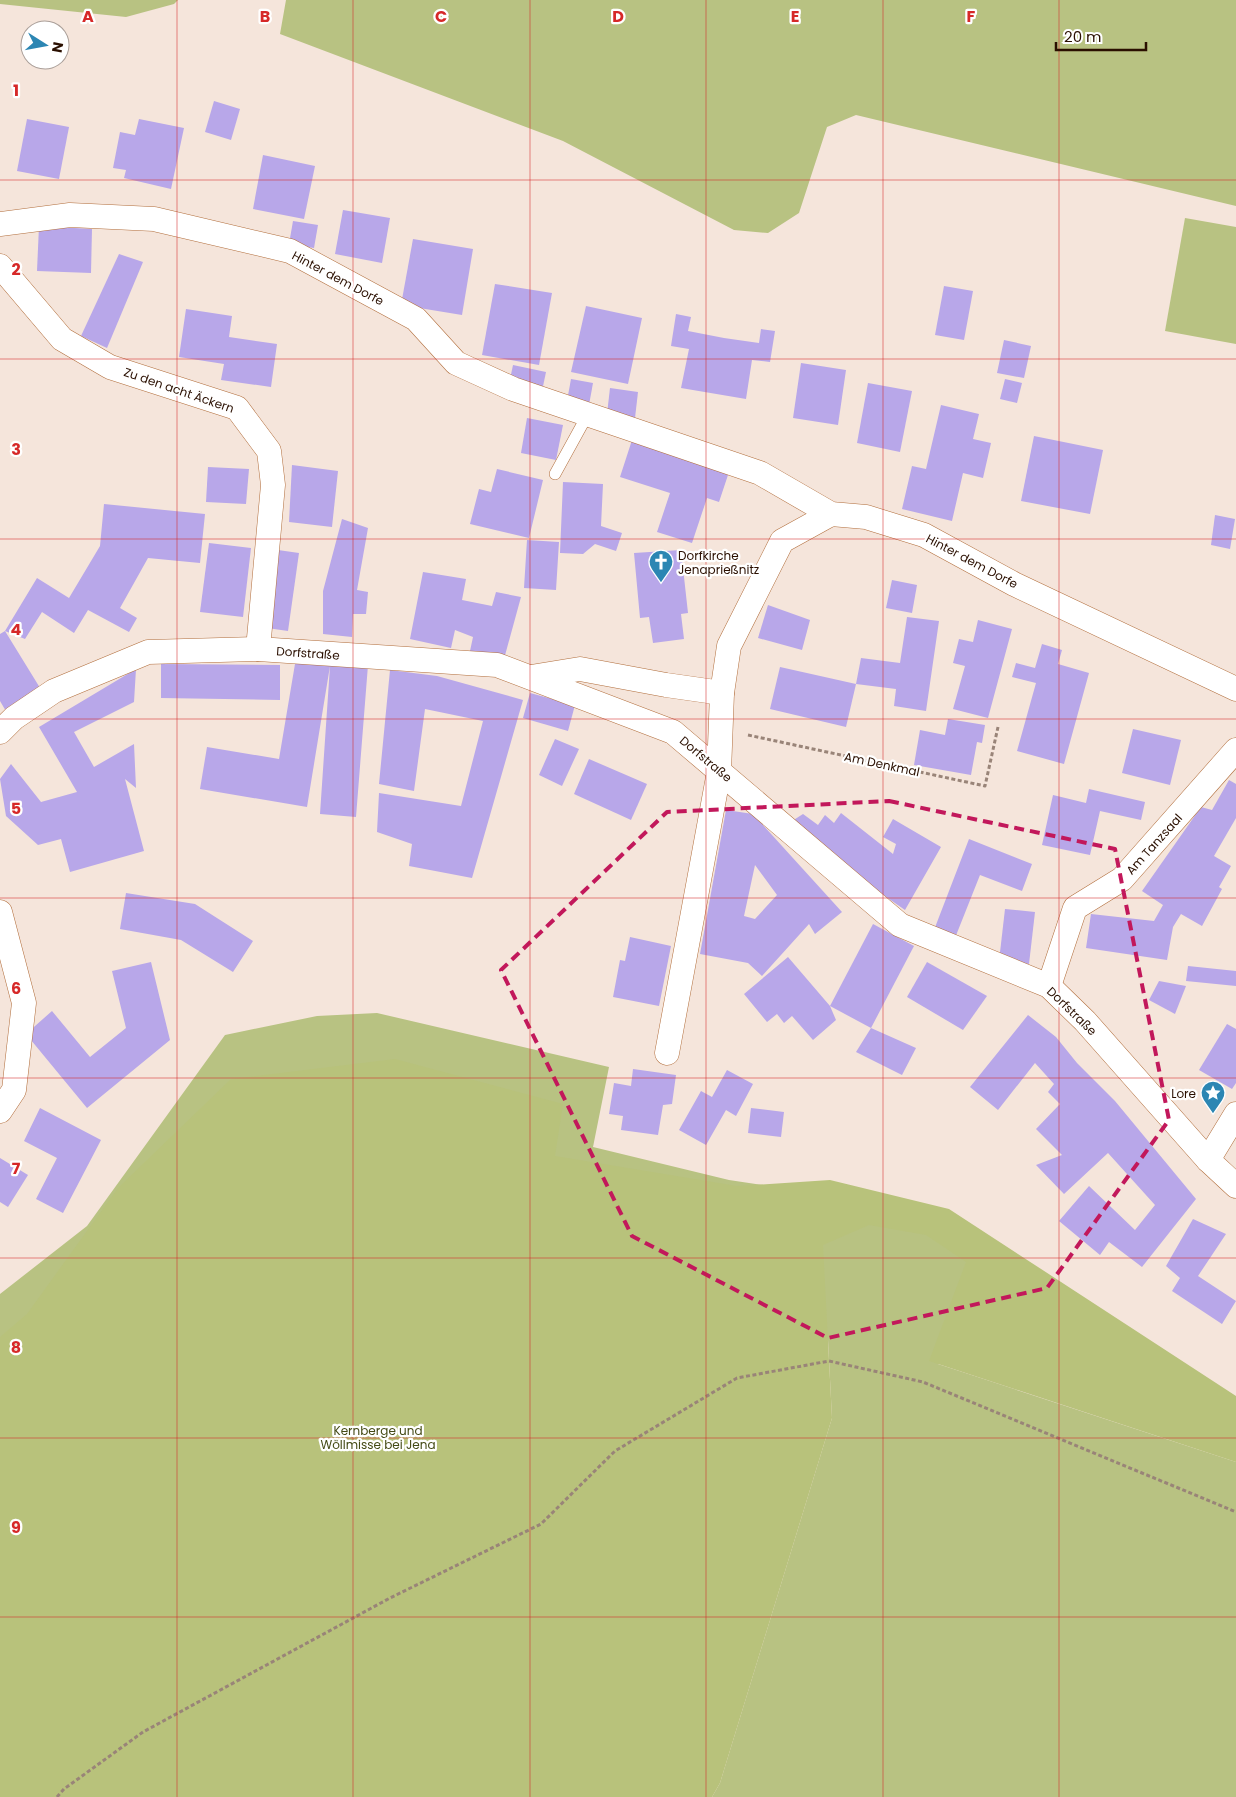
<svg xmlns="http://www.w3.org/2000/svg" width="1236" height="1797" viewBox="0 0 1236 1797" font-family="Poppins,sans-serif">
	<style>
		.green { fill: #b8c282 }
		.forest { fill: #b8c27b }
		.building { fill: #b8a7e9; fill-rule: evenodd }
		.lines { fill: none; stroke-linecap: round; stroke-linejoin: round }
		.service-casing { stroke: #b26e3c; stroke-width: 12 }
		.minor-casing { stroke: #b26e3c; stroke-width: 25 }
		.path { stroke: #998478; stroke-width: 3; stroke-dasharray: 4 2.5; stroke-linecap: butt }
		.service { stroke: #fff; stroke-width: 11 }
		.minor { stroke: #fff; stroke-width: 24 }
		.marked { fill: none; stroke: #c2185b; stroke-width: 4; stroke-dasharray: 10 6; stroke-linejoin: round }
		.grid { fill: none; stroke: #d62828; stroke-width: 1; stroke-opacity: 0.55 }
		.labels { text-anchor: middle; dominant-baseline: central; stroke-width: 4.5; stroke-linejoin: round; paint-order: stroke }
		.street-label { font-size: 12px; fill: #2a0f00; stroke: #fff }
		.poi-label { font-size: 12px; fill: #2a0f00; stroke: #fff; text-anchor: start }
		.park-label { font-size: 12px; fill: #444a15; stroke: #fff }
		.grid-label { font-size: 16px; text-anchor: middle; font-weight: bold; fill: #d62828; stroke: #fff; stroke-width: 4.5; stroke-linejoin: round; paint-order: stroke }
	</style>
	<rect width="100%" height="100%" fill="#f5e5db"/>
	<g class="green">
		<polygon points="0,0 178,0 174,4 126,17 0,4"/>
		<polygon points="286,0 1236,0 1236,206 856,115 827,127 799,213 768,233 734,230 563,141 280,34"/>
		<polygon points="1185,218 1236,227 1236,344 1165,331"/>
		<polygon points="377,1013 609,1067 593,1147 729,1180 907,1207 986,1255 938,1364 1236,1462 1236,1797 712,1797 720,1783 832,1418 828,1340 0,1797 0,1294 87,1226 225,1035 317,1016"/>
	</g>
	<polygon class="forest" points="395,1059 563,1104 555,1156 737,1186 830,1180 949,1209 1236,1396 1236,1462 929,1361 966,1262 926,1235 869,1225 823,1245 832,1418 720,1783 712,1797 0,1797 0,1337 27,1314 118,1188 231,1079"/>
	<g class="building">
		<polygon points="214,101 240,109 231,140 205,132"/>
		<polygon points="27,119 69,127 59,179 17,171"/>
		<polygon points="139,119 184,128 171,189 124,178 126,170 113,168 120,132 135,135"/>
		<polygon points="263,155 315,166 304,219 253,209"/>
		<polygon points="343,210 390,218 382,263 335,254"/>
		<polygon points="293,221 318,225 314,248 289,244"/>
		<polygon points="39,226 92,229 91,273 37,271"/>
		<polygon points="413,239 473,249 462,315 401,305"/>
		<polygon points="119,254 143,262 107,348 81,336"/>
		<polygon points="495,284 552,293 539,365 482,355"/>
		<polygon points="944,286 973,291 964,340 935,335"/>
		<polygon points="586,306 642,318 628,384 571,372"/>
		<polygon points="186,309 232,316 229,337 277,344 271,387 221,380 224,364 179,357"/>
		<polygon points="676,314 691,317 688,331 724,338 759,343 761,329 775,331 770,362 752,360 746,399 681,388 689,349 671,346"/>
		<polygon points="1004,340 1031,346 1024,378 997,373"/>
		<polygon points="801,363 846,370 838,425 793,418"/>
		<polygon points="513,365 546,372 542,391 509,384"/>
		<polygon points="571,379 593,383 589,405 567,401"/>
		<polygon points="1005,379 1022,383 1017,403 1000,399"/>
		<polygon points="868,383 912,391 900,452 857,443"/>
		<polygon points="610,388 638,392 635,418 607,414"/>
		<polygon points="941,405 979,414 973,439 991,443 983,478 963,473 952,521 902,509 912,466 926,469"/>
		<polygon points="527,418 563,425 556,460 521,453"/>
		<polygon points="1034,436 1103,450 1090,514 1021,501"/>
		<polygon points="632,440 729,472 719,502 707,498 692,543 657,532 670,493 620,477"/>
		<polygon points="292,465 338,471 332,527 289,522"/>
		<polygon points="208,467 249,469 246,504 206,502"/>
		<polygon points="497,469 543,480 529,538 470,524 479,489 491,492"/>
		<polygon points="563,482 603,484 601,526 622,533 616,551 595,544 583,554 560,553"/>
		<polygon points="104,504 205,514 200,563 148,558 120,608 137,618 129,632 88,610 74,633 42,612 25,639 5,631 45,696 10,718 0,701 0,634 5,631 37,578 69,598 100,546"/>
		<polygon points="1215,515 1235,519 1230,549 1211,545"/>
		<polygon points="342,519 368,528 357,590 368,592 366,614 353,614 352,637 323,634 323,591"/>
		<polygon points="527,540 559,542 556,590 524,588"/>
		<polygon points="209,543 251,548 243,617 200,612"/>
		<polygon points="278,550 299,553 288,631 267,628"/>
		<polygon points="681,550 688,613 681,614 684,639 653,643 649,617 640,618 634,553"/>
		<polygon points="423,572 466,579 462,600 492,606 496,592 521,597 504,659 470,651 473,637 455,630 451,648 410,639"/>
		<polygon points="892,580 917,585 912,613 886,608"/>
		<polygon points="768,605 810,620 802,650 758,638"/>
		<polygon points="907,617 939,621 926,711 894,706 896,689 856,684 861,658 900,663"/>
		<polygon points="978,620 1012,629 988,718 953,709 965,666 953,663 959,639 973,642"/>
		<polygon points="1042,644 1062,650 1058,664 1089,673 1064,764 1017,751 1036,683 1012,677 1016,663 1035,668"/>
		<polygon points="296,658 368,665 356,817 320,814 330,666 307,807 200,789 207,747 279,759"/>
		<polygon points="161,664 280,665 280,700 161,698"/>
		<polygon points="780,667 856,684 846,727 770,709"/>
		<polygon points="136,669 134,702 74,732 94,767 134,744 136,788 125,779 144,851 70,872 61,839 38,845 6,816 0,779 11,764 41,802 77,792 39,727"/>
		<polygon points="390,670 437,676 523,700 472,878 409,866 412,844 377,832 379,793 461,806 483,721 425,709 414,791 379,784"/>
		<polygon points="530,693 575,705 568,731 523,718"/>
		<polygon points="948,719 985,725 982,743 977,742 971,775 914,765 920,730 945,735"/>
		<polygon points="1133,729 1181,740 1170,785 1122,773"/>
		<polygon points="555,739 579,749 562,786 539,775"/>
		<polygon points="589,759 647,784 631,820 574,794"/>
		<polygon points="1229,780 1236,784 1236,818 1214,856 1231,866 1219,887 1222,889 1202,926 1181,914 1173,927 1167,960 1086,948 1091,914 1154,921 1163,905 1142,891 1201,807 1212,810"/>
		<polygon points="1089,789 1145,802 1141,820 1100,811 1090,855 1042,845 1053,795 1086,803"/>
		<path d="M726,810L753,814L842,912L815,934L809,924L762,976L748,963L700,954ZM755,865L777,895L755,919L744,916Z"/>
		<polygon points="841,813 893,854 896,844 883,837 893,819 941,847 905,910 869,885 789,823 803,814 818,825 825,815 834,823"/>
		<polygon points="969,839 1032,864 1022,891 980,875 955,938 934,930"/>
		<polygon points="126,893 195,904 253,941 233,972 181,940 120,929"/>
		<polygon points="1005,909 1035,912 1029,964 999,961"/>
		<polygon points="873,924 914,946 871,1028 830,1006"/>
		<polygon points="630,937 671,946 659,1006 613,997 620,960 625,961"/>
		<polygon points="788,957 830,1006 836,1020 813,1040 792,1016 784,1023 777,1014 767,1022 744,994"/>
		<polygon points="151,962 170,1040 87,1108 26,1034 52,1011 90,1057 126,1028 112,971"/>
		<polygon points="927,962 987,996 963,1030 907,997"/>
		<polygon points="1188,966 1236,971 1236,986 1186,981"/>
		<polygon points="1159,981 1186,986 1175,1014 1149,1000"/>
		<polygon points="1028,1015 1056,1037 1077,1063 1115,1101 1196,1199 1142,1267 1109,1242 1100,1255 1059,1221 1089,1186 1135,1230 1155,1205 1108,1153 1064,1194 1036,1165 1062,1155 1036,1129 1060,1104 1048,1092 1054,1084 1035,1063 998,1110 970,1087"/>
		<polygon points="1227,1024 1236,1029 1236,1083 1232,1089 1199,1070"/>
		<polygon points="871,1028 916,1048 902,1075 856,1052"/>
		<polygon points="633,1069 676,1075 672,1104 663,1105 658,1135 621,1130 623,1116 609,1114 614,1083 631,1086"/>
		<polygon points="727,1070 753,1084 736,1116 726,1110 706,1145 679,1130 701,1091 712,1097"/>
		<polygon points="40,1108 101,1140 63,1213 36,1199 57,1158 24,1141"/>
		<polygon points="751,1108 784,1112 781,1137 748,1133"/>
		<polygon points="0,1158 28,1175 8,1207 0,1202"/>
		<polygon points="1193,1219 1226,1234 1198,1276 1236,1301 1222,1324 1172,1291 1180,1278 1166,1266"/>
	</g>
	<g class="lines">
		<defs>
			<polyline id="service" points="555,474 588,414"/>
			<g id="minor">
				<polyline points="0,224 70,215 154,219 290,251 416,319 456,363 513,389 760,473 831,514 866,517 924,535 1014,584 1236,689"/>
				<polyline points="0,266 62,339 110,367 237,408 269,451 273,485 258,649"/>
				<polyline points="531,677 580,669 666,685 722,693"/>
				<polyline points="0,732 14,718 54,691 148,652 258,649 497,665 673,732 900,925 1049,986 1085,1021 1208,1160 1236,1186"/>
				<polyline points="0,912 24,1003 14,1090 0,1111"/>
				<polyline points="1049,986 1075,908 1122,879 1236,750"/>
				<polyline points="667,1053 719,772 722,693 729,646 782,541 831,514"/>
				<polyline points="1208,1160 1236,1114"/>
			</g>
		</defs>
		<use href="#service" class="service-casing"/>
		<use href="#minor" class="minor-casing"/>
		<g class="path">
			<polyline points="748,735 985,786 998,727"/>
			<polyline points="57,1797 64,1789 143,1732 390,1598 541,1524 615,1451 737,1378 829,1361 923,1382 1236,1512"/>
		</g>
		<use href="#service" class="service"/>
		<use href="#minor" class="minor"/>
	</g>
	<path class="marked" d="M889,801L1115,849L1169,1120L1047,1288L828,1338L632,1236L501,970L667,812Z"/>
	<path class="grid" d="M177,0V1797M353,0V1797M530,0V1797M706,0V1797M883,0V1797M1059,0V1797M0,180H1236M0,359H1236M0,539H1236M0,719H1236M0,898H1236M0,1078H1236M0,1258H1236M0,1438H1236M0,1617H1236"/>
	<defs>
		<symbol id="church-pin" viewBox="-11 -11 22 30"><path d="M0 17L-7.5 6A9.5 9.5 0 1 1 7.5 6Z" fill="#2c86b3" stroke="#fff"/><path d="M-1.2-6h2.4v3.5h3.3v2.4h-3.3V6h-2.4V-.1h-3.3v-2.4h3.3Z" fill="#fff"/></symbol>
		<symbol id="sight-pin" viewBox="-11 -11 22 30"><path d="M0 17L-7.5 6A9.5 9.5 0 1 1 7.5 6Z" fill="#2c86b3" stroke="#fff"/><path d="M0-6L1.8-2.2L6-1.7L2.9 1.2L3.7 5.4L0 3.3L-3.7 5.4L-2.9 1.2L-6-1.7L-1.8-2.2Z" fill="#fff"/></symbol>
	</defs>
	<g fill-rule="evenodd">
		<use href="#church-pin" x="647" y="548" width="28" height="38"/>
		<use href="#sight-pin" x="1199" y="1079" width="28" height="38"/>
	</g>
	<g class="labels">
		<g class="street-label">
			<text transform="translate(338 278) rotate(28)">Hinter dem Dorfe</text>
			<text transform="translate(179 390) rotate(19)">Zu den acht Äckern</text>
			<text transform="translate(972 561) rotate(28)">Hinter dem Dorfe</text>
			<text transform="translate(308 653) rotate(4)">Dorfstraße</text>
			<text transform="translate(706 759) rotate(40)">Dorfstraße</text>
			<text transform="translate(882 764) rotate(12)">Am Denkmal</text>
			<text transform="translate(1154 844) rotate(-48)">Am Tanzsaal</text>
			<text transform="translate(1072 1011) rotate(44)">Dorfstraße</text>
		</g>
		<g class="poi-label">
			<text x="678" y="555">Dorfkirche<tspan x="678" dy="14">Jenaprießnitz</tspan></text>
			<text x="1196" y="1093" text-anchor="end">Lore</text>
		</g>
		<g class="park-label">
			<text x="378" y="1430">Kernberge und<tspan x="378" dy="14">Wöllmisse bei Jena</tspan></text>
		</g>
	</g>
	<g class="grid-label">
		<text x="88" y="22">A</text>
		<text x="265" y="22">B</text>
		<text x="441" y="22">C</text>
		<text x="618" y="22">D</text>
		<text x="795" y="22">E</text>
		<text x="971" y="22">F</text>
		<text x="16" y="96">1</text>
		<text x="16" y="275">2</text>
		<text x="16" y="455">3</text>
		<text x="16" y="635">4</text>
		<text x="16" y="814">5</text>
		<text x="16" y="994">6</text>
		<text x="16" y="1174">7</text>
		<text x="16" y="1353">8</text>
		<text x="16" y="1533">9</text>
	</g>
	<g transform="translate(45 45) rotate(101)"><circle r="24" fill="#ffffff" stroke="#aa9f99"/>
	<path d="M0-4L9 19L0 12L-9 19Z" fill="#2c86b3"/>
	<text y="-8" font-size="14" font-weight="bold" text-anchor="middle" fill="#2a0f00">N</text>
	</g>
	<path d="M1056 42v8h90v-8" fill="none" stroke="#2a0f00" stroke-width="2.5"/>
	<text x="1064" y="42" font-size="15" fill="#2a0f00" stroke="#ffffff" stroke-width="4" paint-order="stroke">20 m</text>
</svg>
